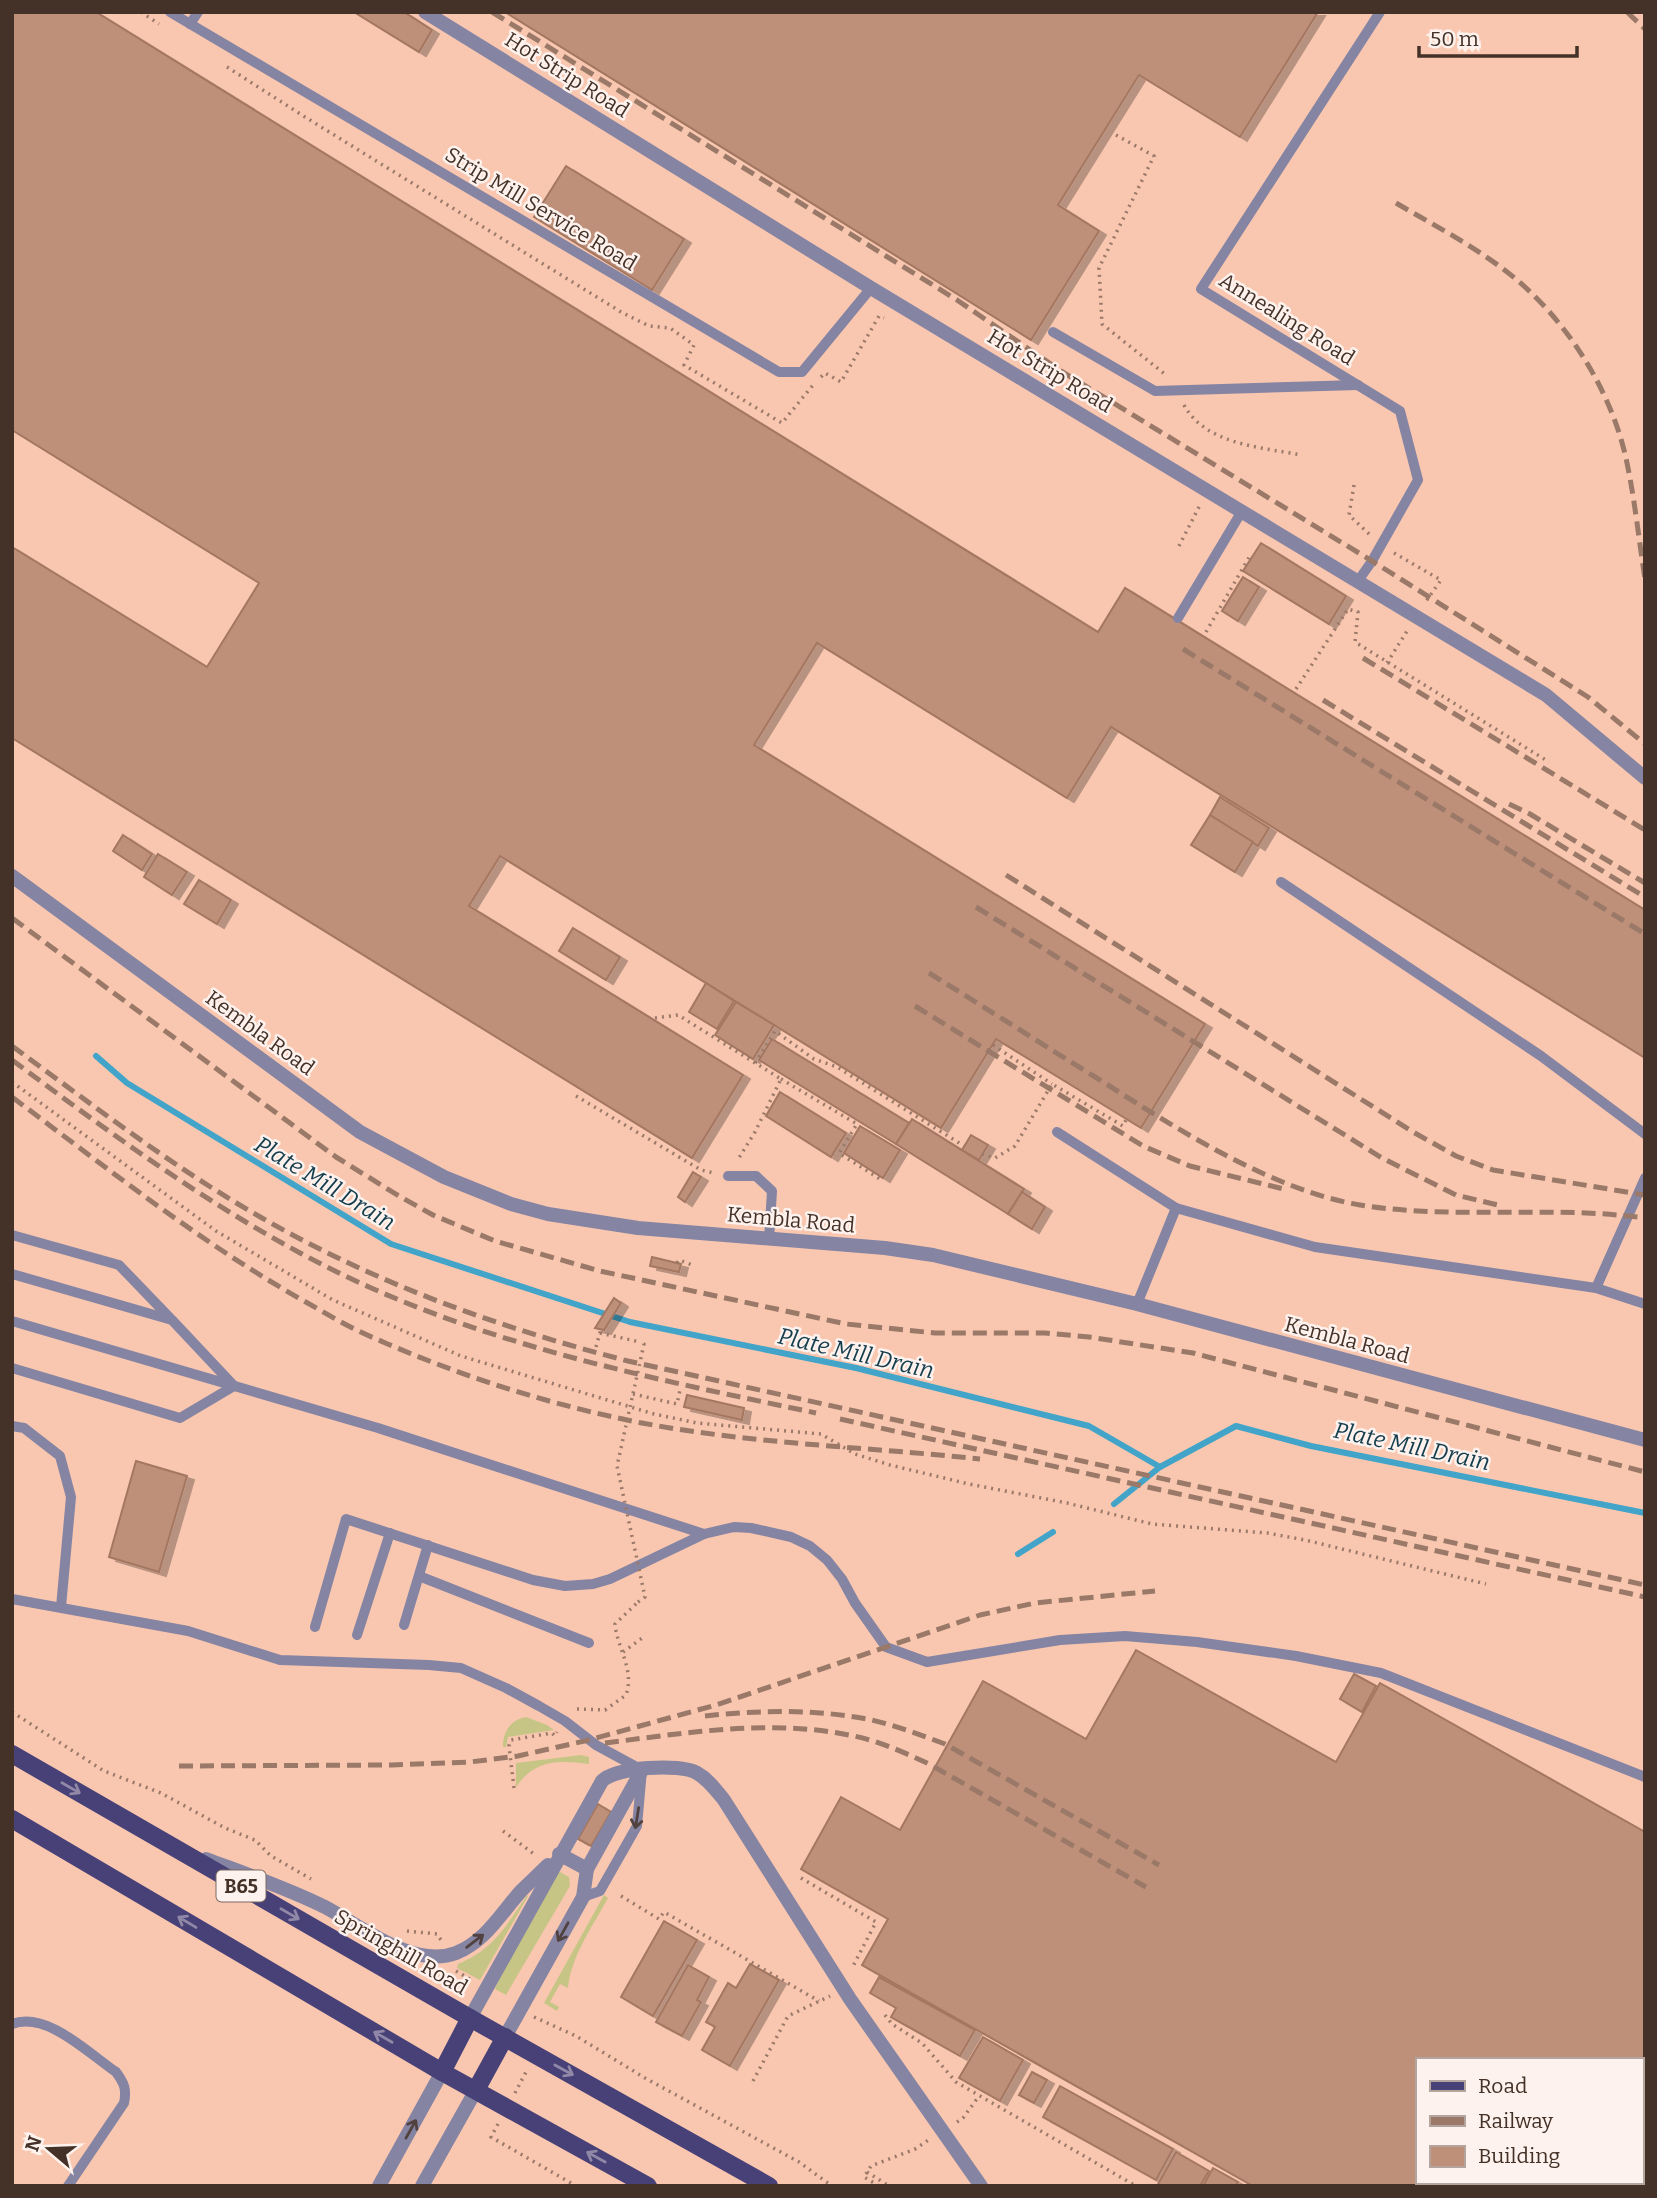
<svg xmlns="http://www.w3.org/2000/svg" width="1657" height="2198" viewBox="0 0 1657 2198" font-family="Bitter,serif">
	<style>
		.green { fill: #c7c586 }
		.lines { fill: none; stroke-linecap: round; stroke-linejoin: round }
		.stream { stroke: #42a4c8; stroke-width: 6 }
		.building { fill: #be8f79; stroke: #a47761; stroke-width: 2; fill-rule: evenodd; filter: url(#shadow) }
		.path { stroke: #9b7969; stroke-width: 3.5; stroke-dasharray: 2 5; stroke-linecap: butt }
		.service { stroke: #8584a3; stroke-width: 10 }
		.minor { stroke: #8584a3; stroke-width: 14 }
		.primary { stroke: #474177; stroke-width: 18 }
		.rail { stroke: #9a7968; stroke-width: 5; stroke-dasharray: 14 7; stroke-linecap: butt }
		.path-bridge { stroke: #9b7969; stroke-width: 3.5; stroke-dasharray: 2 5; stroke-linecap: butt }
		.oneway { stroke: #9088a6 }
		.oneway2 { stroke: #514240 }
		.labels { text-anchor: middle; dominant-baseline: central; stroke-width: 5; stroke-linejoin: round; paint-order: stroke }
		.shield { fill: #fdf2ed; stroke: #7c6b62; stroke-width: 2 }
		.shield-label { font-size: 19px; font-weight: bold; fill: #443127 }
		.street-label { font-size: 21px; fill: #443127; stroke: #fdf2ed }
		.water-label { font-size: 23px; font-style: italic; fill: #143e4e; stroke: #fdf2ed }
	</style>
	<defs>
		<filter id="shadow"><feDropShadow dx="7" dy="4" stdDeviation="0" flood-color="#0004"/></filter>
	</defs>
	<rect width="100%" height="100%" fill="#f9c7b0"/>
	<g class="green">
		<path d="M526,1717L547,1725L554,1730L508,1737L506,1747H503C503,1732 510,1720 526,1717Z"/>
		<path d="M581,1755L589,1757V1764C559,1760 535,1759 516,1787V1763Z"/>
		<polygon points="560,1872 569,1877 570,1886 506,1995 495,1989 505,1964 557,1873"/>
		<path d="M527,1895L528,1896L480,1980L457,1968L458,1964C494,1949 506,1926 527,1895Z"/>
		<path d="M604,1895L608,1898C593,1926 571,1956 568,1988L560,1984L550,2002L559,2007L557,2011L544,2003Z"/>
	</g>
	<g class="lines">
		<g class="stream">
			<polyline points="96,1056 127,1083 391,1244 630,1322 856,1368 1089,1426 1160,1467 1236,1426 1311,1446 1645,1513"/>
			<polyline points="1114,1504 1160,1467"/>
			<polyline points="1018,1554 1053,1532"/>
		</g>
	</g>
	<g class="building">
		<polygon points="12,12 96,12 1098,632 1125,588 1645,910 1645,1058 1111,727 1067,798 817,643 754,745 1205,1024 1141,1128 996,1039 941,1128 500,856 469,906 743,1075 692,1158 12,738 12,547 207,667 259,583 12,430"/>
		<polygon points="354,12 404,12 432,30 419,52"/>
		<polygon points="505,12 1318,12 1240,137 1139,75 1058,205 1099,231 1031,340"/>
		<polygon points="566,166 684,239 652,290 534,217"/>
		<polygon points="1261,543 1346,596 1329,624 1243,571"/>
		<polygon points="1243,577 1259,587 1238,621 1222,611"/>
		<polygon points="1220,797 1269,828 1258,846 1210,815"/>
		<polygon points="1210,815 1253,842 1235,872 1191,845"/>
		<polygon points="123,835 152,854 142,870 113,851"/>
		<polygon points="158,854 187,872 172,895 144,877"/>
		<polygon points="199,880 231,900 217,924 184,904"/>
		<polygon points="573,928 620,957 606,980 559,951"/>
		<polygon points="706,983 734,1001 717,1029 689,1012"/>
		<polygon points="736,1002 774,1025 753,1059 715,1035"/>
		<polygon points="772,1039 909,1123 896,1144 759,1060"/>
		<polygon points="780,1092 846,1133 831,1157 766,1116"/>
		<polygon points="912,1119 1024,1189 1008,1214 896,1144"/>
		<polygon points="860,1126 900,1150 883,1178 844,1153"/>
		<polygon points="971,1135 988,1145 979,1160 962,1150"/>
		<polygon points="693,1172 701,1177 685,1202 678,1197"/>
		<polygon points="1022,1192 1045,1207 1032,1229 1008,1214"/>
		<polygon points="652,1257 681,1264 679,1272 650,1266"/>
		<polygon points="614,1298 621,1303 604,1330 595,1328"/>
		<polygon points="687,1395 744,1408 742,1420 684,1407"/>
		<polygon points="136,1461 187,1476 159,1572 109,1557"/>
		<path d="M1136,1650L1336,1762L1380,1683L1645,1832V2186H1253L862,1965L888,1919L801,1869L841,1797L900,1830L983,1681L1086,1739ZM1417,2060H1641V2182H1417Z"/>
		<polygon points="1354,1674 1376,1686 1362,1712 1340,1699"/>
		<polygon points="598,1804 611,1812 591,1846 578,1839"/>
		<polygon points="664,1921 697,1940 653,2016 621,1997"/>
		<polygon points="750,1964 779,1980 730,2066 702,2050 715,2027 706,2022 728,1983 736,1988"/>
		<polygon points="688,1965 709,1977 697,2000 701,2002 682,2036 656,2022"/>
		<polygon points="879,1977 975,2030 960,2056 891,2017 896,2008 870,1993"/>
		<polygon points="983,2037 1023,2060 1000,2101 959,2078"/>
		<polygon points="1032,2072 1047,2080 1034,2103 1019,2095"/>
		<polygon points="1060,2086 1173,2149 1156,2180 1043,2117"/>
		<polygon points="1176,2152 1209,2171 1200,2186 1157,2186"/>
		<polygon points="1213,2168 1238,2182 1235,2186 1203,2186"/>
	</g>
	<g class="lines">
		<g class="path">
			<polyline points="141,12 159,24"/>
			<polyline points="227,67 305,117 621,312 649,326 670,328 694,345 684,365 782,423 813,385"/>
			<polyline points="1116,135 1154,156 1099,268 1102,324 1166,375"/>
			<polyline points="821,377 825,373 841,382 879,316 884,318"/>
			<path d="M1184,405C1206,445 1261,447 1301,455"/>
			<polyline points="1354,485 1349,515 1369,534"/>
			<polyline points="1179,546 1200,505"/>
			<polyline points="1394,553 1441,580 1424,604"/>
			<polyline points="1206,632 1251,554"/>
			<polyline points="1387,663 1407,631"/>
			<polyline points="1296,689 1348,609 1358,612 1355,642 1549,762"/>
			<polyline points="655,1018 678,1015 781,1079 755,1132 737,1161"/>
			<polyline points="993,1045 1052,1084"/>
			<polyline points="755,1063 775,1031 814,1059 837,1067 964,1146"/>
			<polyline points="781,1079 857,1124 839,1153 880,1179"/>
			<polyline points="12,1082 216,1231 333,1300 461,1356 654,1414 697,1423 821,1434 855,1454 890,1465 969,1484 1067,1503 1152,1524 1267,1533 1305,1540 1486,1584"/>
			<polyline points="576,1096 701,1170 714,1173"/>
			<polyline points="982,1154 995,1158 1015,1146 1052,1084 1123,1126 1126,1120"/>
			<polyline points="677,1263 679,1260 692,1265"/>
			<polyline points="600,1333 640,1342"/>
			<polyline points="596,1347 601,1329"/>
			<polyline points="633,1394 677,1404 680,1390"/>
			<polyline points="623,1652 645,1636"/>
			<path d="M577,1709L605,1710L626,1695C635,1670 617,1648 615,1624L638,1602"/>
			<polyline points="12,1712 104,1771 161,1793 225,1828 255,1840 271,1856 311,1879"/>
			<polyline points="514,1788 509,1746 511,1740 552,1733 555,1736 557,1732"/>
			<polyline points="503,1831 534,1854"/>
			<polyline points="801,1878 876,1922 852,1968"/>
			<polyline points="621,1896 659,1919 664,1912 819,2001"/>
			<polyline points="407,1931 437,1934 441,1940"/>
			<polyline points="456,1971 473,1981"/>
			<polyline points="885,2015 892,2024 922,2043 956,2082 1136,2186"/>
			<polyline points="534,2017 576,2036 645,2078 799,2162 832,2186"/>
			<polyline points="753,2081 788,2016 830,1996"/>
			<polyline points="515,2093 526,2072"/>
			<polyline points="957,2122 963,2118 979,2096"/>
			<polyline points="498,2124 491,2137 576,2186"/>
			<polyline points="867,2172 889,2186"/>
			<polyline points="879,2186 864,2177 871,2166 915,2149 930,2139"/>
		</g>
		<g class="service">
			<polyline points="170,12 779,372 802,372 871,288"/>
			<polyline points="190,24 198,12"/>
			<polyline points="1053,332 1155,391 1358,385"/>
			<polyline points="1358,581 1372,561 1418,480 1400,411 1201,289 1380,12"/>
			<polyline points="1178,618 1242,511"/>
			<polyline points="1281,882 1541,1056 1645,1134"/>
			<polyline points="1057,1132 1176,1208 1137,1304"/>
			<polyline points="728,1176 756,1176 772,1191 769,1240"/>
			<polyline points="1176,1208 1315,1247 1596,1288 1645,1304"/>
			<polyline points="12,1235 119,1265 170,1318"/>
			<polyline points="12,1274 172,1320 234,1386 180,1418 12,1368"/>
			<polyline points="1596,1288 1645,1178"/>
			<polyline points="12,1321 378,1428 704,1534"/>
			<polyline points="12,1426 24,1428 60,1456 71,1497 61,1607"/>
			<polyline points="419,1576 589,1643"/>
			<polyline points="12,1599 188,1631 280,1660 429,1665 461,1668 506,1688 539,1706 565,1721 596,1745 642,1770 637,1826 600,1891 583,1897"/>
			<polyline points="404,1625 428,1545"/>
			<polyline points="315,1627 346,1519 533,1580 565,1586 593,1584 610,1579 704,1534 734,1527 751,1528 791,1537 810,1546 827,1560 842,1579 855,1603 886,1647 927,1662 1060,1640 1125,1636 1197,1642 1296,1656 1381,1673 1645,1777"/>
			<polyline points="357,1635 390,1533"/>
			<path d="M12,2024C47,2011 88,2053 116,2072C124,2083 127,2089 124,2103L68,2186"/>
		</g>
		<g class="minor">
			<polyline points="425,12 871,288 1546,695 1645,778"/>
			<polyline points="12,876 360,1132 444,1177 511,1204 548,1214 638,1228 885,1248 933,1255 1137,1304 1645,1440"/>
			<polyline points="559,1854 587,1869"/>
			<path d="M206,1859C246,1874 287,1888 325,1907C361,1926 413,1969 456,1953C486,1941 501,1913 521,1891C530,1882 539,1874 548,1865"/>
			<path d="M470,2018L602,1781C616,1767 680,1763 697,1773C708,1779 716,1790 724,1800L850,1999L981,2186"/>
			<polyline points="505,2037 583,1897 587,1869 642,1770"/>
			<polyline points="379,2186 442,2072"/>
			<polyline points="422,2186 476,2090"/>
		</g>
		<g class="primary">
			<polyline points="12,1754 470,2018 769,2186"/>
			<polyline points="12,1819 442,2072 648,2186"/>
			<polyline points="442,2072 470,2018"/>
			<polyline points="476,2090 505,2037"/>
		</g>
		<g class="rail">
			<polyline points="492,12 957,300 1061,371 1372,561 1588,697 1645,744"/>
			<polyline points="1627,12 1645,29"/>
			<path d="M1396,203C1437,227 1480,249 1517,280C1570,325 1613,394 1627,463C1635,501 1639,541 1645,579"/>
			<polyline points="1183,649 1645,934"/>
			<polyline points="1363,658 1645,830"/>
			<polyline points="1323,700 1645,897"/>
			<polyline points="1509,804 1530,814 1645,883"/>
			<polyline points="1006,875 1413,1132 1456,1156 1493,1170 1645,1195"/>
			<polyline points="976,907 1382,1158 1456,1195 1498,1205"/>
			<polyline points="12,918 336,1157 399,1196 433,1215 495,1241 600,1271 846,1324 935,1333 1045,1333 1089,1337 1193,1353 1645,1472"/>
			<path d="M929,973C989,1010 1048,1048 1108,1085C1180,1131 1275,1191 1360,1205C1454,1220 1550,1205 1645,1218"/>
			<polyline points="915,1006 1143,1146 1190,1166 1288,1190"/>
			<path d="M12,1046C94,1106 174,1168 262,1218C377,1284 500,1328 628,1361L1645,1585"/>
			<path d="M12,1060C125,1144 240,1229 369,1287C512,1351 664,1381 816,1413"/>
			<path d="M12,1097C107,1168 201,1243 304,1301C327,1314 350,1328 374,1338C460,1376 550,1405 642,1423C753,1444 868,1447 980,1459"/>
			<polyline points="840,1419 1645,1597"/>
			<path d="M705,1716C760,1710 818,1709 872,1720C897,1726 921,1735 945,1744L1159,1865"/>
			<path d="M605,1743C685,1733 769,1719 849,1735C877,1740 903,1752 929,1764L1146,1887"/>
			<polyline points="179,1766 392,1765 470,1762 518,1756 589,1740 716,1705 980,1615 1035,1603 1155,1591"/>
		</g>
		<polyline class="path-bridge" points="638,1602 645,1597 617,1466 644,1344 640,1342"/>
	</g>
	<defs><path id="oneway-shaft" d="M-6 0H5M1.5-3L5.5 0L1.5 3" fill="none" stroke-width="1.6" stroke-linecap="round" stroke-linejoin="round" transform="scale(1.75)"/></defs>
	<g class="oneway">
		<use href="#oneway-shaft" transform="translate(71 1788) rotate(30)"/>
		<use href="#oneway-shaft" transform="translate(290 1914) rotate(30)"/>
		<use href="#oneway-shaft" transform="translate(187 1922) rotate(-149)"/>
		<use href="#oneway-shaft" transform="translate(383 2037) rotate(-150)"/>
		<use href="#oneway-shaft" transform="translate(564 2070) rotate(29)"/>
		<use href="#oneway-shaft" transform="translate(596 2157) rotate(-151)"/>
	</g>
	<g class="oneway2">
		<use href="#oneway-shaft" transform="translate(637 1818) rotate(99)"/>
		<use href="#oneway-shaft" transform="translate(563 1932) rotate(119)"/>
		<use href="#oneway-shaft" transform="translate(475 1941) rotate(-37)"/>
		<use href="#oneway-shaft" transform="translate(411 2129) rotate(-61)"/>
	</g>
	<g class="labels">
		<rect class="shield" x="216.5" y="1870.5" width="49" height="31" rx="5"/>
		<g class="shield-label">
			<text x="241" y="1886">B65</text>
		</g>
		<g class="street-label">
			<text transform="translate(567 75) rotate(32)">Hot Strip Road</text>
			<text transform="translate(541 209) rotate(31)">Strip Mill Service Road</text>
			<text transform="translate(1287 319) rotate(32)">Annealing Road</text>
			<text transform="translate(1050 371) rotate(31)">Hot Strip Road</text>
			<text transform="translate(260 1033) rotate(36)">Kembla Road</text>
			<text transform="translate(791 1220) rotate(5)">Kembla Road</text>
			<text transform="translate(1347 1340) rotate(15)">Kembla Road</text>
			<text transform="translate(401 1952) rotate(30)">Springhill Road</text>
		</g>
		<g class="water-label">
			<text transform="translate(325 1183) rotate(31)">Plate Mill Drain</text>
			<text transform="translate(856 1353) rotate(13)">Plate Mill Drain</text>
			<text transform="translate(1412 1446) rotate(12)">Plate Mill Drain</text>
		</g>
	</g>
	<rect width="1657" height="2198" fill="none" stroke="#443127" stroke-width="28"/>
	<rect x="1416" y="2058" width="228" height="126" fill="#fdf2ed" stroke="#b3a59e" stroke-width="2"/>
	<rect x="1430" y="2081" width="35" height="10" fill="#474177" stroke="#b3a59e" stroke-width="2"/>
	<text x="1478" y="2093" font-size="21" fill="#443127">Road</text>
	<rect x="1430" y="2116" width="35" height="10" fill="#9a7968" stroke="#b3a59e" stroke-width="2"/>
	<text x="1478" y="2128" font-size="21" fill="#443127">Railway</text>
	<rect x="1430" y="2146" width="35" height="21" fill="#be8f79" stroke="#b3a59e" stroke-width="2"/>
	<text x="1478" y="2163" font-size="21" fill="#443127">Building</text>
	<g transform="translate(49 2149) rotate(289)" stroke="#fdf2ed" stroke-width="5" paint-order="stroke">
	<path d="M0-5L12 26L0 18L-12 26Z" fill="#443127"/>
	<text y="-10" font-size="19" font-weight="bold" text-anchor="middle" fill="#443127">N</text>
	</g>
	<path d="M1419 46v10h158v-10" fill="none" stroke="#443127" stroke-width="3.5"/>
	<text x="1430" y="46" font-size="21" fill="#443127" stroke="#fdf2ed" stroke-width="5" paint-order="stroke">50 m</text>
</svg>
